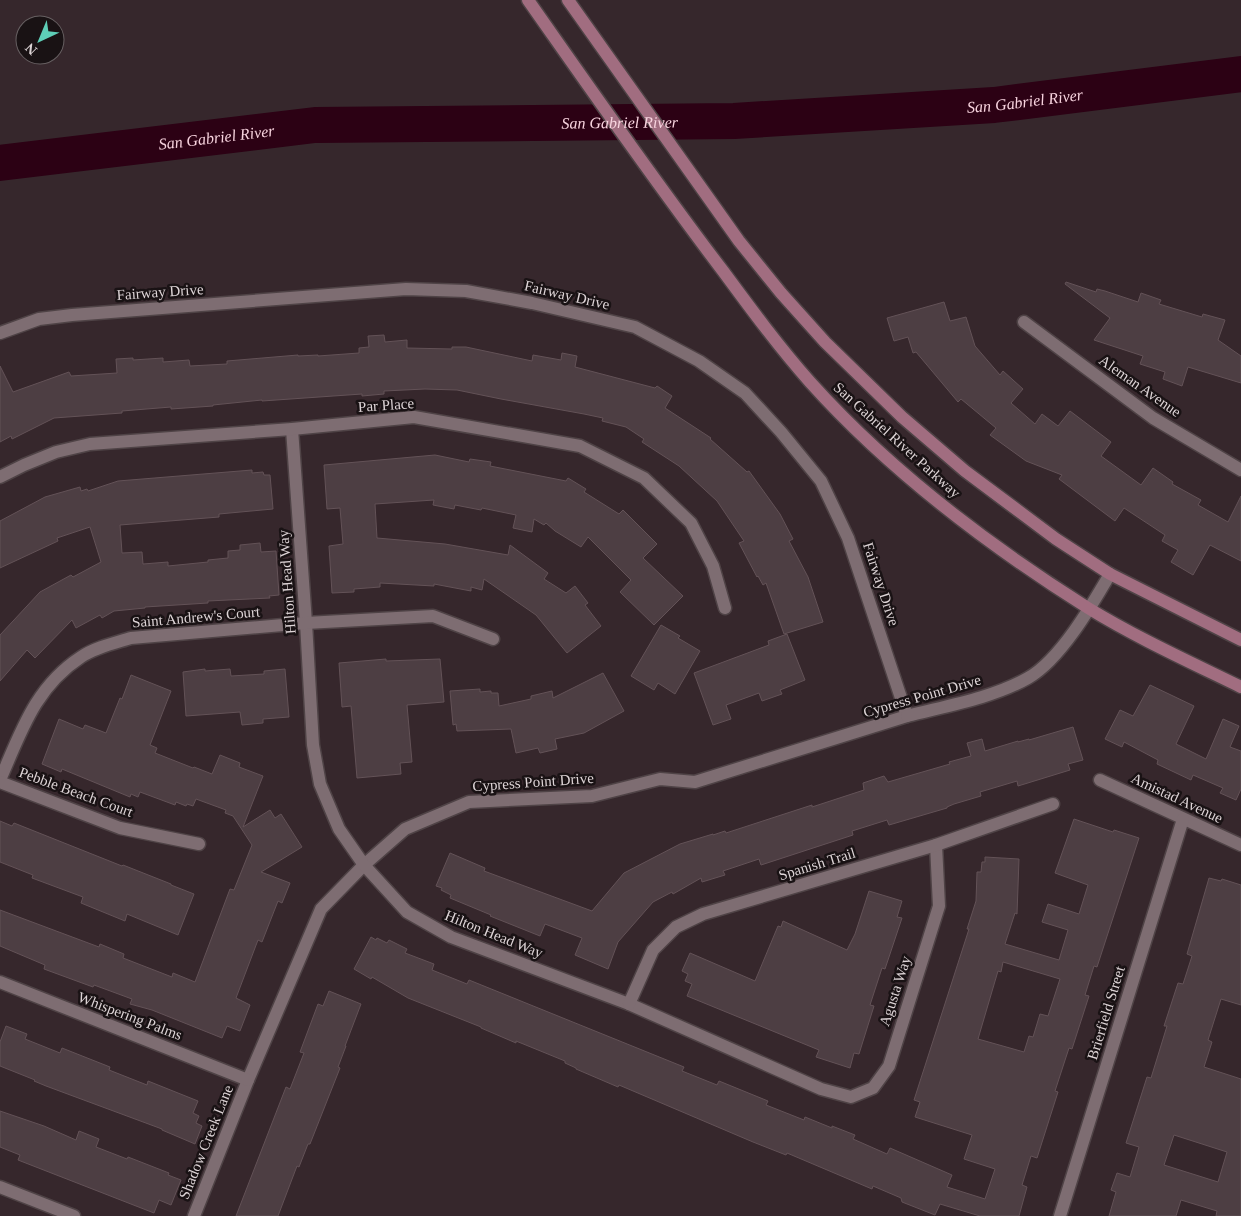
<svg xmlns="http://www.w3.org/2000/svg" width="1241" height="1216" viewBox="0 0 1241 1216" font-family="'Times New Roman',serif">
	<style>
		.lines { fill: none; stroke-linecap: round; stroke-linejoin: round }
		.river { stroke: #2c0114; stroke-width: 36 }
		.building { fill: #4d3e43; stroke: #635257; fill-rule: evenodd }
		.minor-casing { stroke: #4f4346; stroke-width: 15 }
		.tertiary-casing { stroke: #4f4346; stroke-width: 15 }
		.secondary-casing { stroke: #4f4346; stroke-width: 15 }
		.minor { stroke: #7e6d72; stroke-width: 12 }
		.tertiary { stroke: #7e6d72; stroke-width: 12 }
		.secondary { stroke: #a16d80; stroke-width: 12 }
		.labels { text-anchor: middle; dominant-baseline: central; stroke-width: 5; stroke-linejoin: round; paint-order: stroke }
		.street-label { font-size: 15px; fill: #ddd4d6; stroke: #191214 }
		.water-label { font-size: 16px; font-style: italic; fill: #f7d3de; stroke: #191214 }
	</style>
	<rect width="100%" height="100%" fill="#36272c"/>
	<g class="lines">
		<path class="river" id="s1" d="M0,163L315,125L734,121L994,105L1241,74"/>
	</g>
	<g class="building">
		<polygon points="1066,282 1096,292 1097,289 1105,291 1138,302 1141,293 1161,300 1159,304 1202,317 1203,314 1225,320 1218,340 1241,356 1241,383 1188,367 1182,386 1163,379 1165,372 1140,364 1143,356 1094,340 1110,318 1065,284"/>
		<polygon points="944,302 950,321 966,317 975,346 1000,375 1003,371 1023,389 1011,403 1035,424 1042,414 1058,426 1070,411 1111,442 1101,456 1141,485 1153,468 1173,482 1172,484 1201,500 1198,505 1228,522 1241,496 1241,561 1210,545 1193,575 1171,562 1178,550 1162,541 1165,535 1124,508 1115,521 1059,479 1062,475 1026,461 990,435 996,428 961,399 958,402 916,352 913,353 908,337 894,341 887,318"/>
		<polygon points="384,335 385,342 407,340 407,348 452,349 452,347 466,347 532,361 533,355 561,360 562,353 577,356 575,367 655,388 657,386 672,396 665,408 711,438 710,439 747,472 749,471 780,514 793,539 789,541 808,577 823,622 784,634 766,583 763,585 758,576 757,577 739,543 744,541 717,501 679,466 642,442 644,439 626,427 602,421 603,418 584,414 501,399 457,390 425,389 384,391 384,394 362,396 362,394 262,401 262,400 213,405 213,406 171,409 171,407 122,411 122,413 54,418 12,439 11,436 0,442 0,366 13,392 69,372 71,376 117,373 116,359 133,358 133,360 163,358 163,362 189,360 190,366 227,364 227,361 298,355 298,356 318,355 318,356 359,353 359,348 369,347 368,336"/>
		<polygon points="435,455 469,462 470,459 491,462 490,466 566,481 568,478 586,489 584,492 619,514 623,510 657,544 643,558 683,596 654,625 620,592 631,580 588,537 581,547 555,531 546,523 544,525 534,519 532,532 513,528 516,515 482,508 481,510 455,505 454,509 433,505 434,500 375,504 377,538 445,544 508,555 510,545 548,573 544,579 566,593 575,586 588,603 585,605 601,626 567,653 536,615 484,579 482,590 471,587 471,591 434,584 434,586 380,583 380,587 354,589 354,592 332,593 329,546 343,544 340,508 327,509 324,465"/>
		<polygon points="252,470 252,473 263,472 264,475 270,475 273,509 219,514 219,517 120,525 122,553 142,552 143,564 168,562 168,566 208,562 208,560 228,558 228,551 240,550 240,545 260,543 261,552 276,551 279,595 269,596 270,598 208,601 208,603 145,607 145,608 114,611 102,618 100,615 76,628 72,620 35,658 27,650 0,681 0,635 40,592 71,575 73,577 101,562 90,527 57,538 58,541 0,568 0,521 45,497 80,487 81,491 87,489 88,491 118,481"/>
		<polygon points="661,625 680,636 678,638 700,651 675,694 658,683 654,690 631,676"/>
		<polygon points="787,634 805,680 780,690 782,694 762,701 759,693 726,705 731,719 713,725 694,673 769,645 768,641"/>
		<polygon points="386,659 386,661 440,659 444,702 407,705 412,762 400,763 401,774 357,778 351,706 342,707 339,663"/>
		<polygon points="205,669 205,671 230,669 231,676 264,674 264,671 285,669 289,717 263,719 263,723 242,725 240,712 186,716 183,672"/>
		<polygon points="603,673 624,711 584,733 555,739 557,749 540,753 538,748 516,753 511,729 457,731 456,724 453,725 450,691 480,689 480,692 491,691 491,693 498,693 499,706 531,699 531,696 552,691 553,698"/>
		<polygon points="131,675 171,691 150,745 157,748 155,753 193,768 194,767 212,774 220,755 240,763 239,767 263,776 243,827 270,810 275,818 281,814 302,847 261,872 290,883 282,903 278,901 262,942 258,940 236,998 250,1005 240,1031 227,1026 222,1038 152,1010 130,1004 132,999 94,985 93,987 44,969 45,965 0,946 0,910 99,947 100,944 124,954 123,958 172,977 173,973 195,982 230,889 234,890 252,845 233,816 225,813 226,810 196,799 193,806 187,804 186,806 176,802 175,805 140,792 138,797 131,794 130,797 62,769 61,772 42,764 59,719 83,729 85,725 106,733 120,698 122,699"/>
		<polygon points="1150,685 1194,706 1176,744 1206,759 1223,719 1239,726 1230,747 1241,751 1241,789 1236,800 1220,793 1223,788 1193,775 1191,780 1157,764 1158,760 1124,742 1122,747 1105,739 1120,710 1133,716"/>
		<polygon points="1073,727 1083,760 1068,764 1070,770 1018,786 1017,781 980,792 981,796 954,804 947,807 947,808 889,825 887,820 852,831 853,835 761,865 759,859 723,871 725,875 702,882 701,878 673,894 672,892 653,902 618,942 608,969 575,955 582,938 545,924 540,936 490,916 491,915 450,898 451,895 441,890 442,888 436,886 450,853 485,868 484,871 592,911 624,873 680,844 713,834 713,835 725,831 726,833 812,805 812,807 864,790 863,783 884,776 888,782 950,764 949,762 971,756 967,743 982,739 985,751 1018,741 1018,742 1029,739 1029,740"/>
		<path d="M1074,819L1113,832L1114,830L1139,838L1097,967L1094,966L1085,995L1089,996L1072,1049L1069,1048L1055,1091L1058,1092L1037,1158L1031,1156L1022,1185L1027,1187L1019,1216H980L940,1204L935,1215L902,1202L901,1198L873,1186L872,1189L787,1153L786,1155L753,1142L619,1085L618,1087L576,1069V1068L565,1063V1061L516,1041V1043L481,1028V1027L408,998L372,977L371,979L354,969L371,937L376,940L377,938L387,943L389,940L407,949L405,953L434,964L432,970L467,984L469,980L684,1067L682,1071L717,1085L719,1081L768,1101L766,1105L804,1120L805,1117L832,1128V1126L855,1135L853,1139L887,1154L890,1148L952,1175L947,1187L985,1199L995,1169L964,1159L972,1135L915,1117L920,1102L914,1100L969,929H967L976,901L977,872H981L982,862H985V857L1019,859L1017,914L1015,913L1005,944L1059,960L1068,930L1042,922L1048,904L1079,914L1088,885L1055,873ZM1003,962L1060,979L1048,1016L1040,1014L1033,1037L1029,1036L1024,1052L978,1039L998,971L1001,972Z"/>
		<polygon points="0,821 12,826 14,823 122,866 123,865 171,884 171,885 194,894 178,935 127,914 125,921 81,903 83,897 32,878 33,875 0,862"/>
		<path d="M1209,878L1221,881L1222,879L1241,885V1005L1221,999L1208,1040L1212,1042L1204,1067L1241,1079V1216H1216L1217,1211L1181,1200L1176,1216H1109L1116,1192L1111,1190L1117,1173L1130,1177L1139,1147L1126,1143L1147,1077L1151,1078L1167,1026H1164L1178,983L1183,984L1192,956L1187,954ZM1174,1135L1227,1152L1218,1182L1164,1165Z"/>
		<polygon points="869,891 902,901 897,917 902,918 885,969 882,968 870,1005 874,1006 859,1054 854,1053 850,1068 816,1057 819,1050 687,996 692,984 685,981 688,974 682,971 690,953 755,981 778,926 781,927 783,921 847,950 855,934"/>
		<polygon points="329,991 361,1004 345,1046 346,1046 338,1067 340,1068 310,1144 308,1144 299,1167 297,1166 278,1216 236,1216 286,1087 290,1089 304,1053 300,1052 318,1004 323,1006"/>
		<polygon points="6,1026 27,1034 25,1039 60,1053 62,1048 110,1067 109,1070 147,1085 148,1081 198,1101 193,1113 199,1116 196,1123 202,1126 195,1144 162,1130 162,1129 46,1086 34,1081 35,1080 0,1066 0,1042"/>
		<polygon points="0,1111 44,1126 76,1140 79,1131 99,1139 96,1147 127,1159 128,1157 169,1173 168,1175 181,1180 171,1205 159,1200 154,1213 18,1160 20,1155 0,1147"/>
	</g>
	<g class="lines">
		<defs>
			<g id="minor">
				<polyline points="1024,322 1153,418 1241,470"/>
				<polyline points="0,333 39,319 72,315 406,289 466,291 532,303 635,327 699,361 745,393 781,432 821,481 848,538 907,716 695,782 660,779 592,796 469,802 405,829 364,865 321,909 248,1080 194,1216"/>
				<polyline points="292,429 306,623 313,745 320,784 339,829 364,865 407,912 451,937 629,1004 821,1089 851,1097 873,1088 889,1066 939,906 936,845"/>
				<polyline points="0,477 24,465 56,452 90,444 292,429 414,417 580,446 644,478 691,523 713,566 725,608"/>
				<path d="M0,780C21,732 35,687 81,657C96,647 115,643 131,638L306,623L433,616L493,639"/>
				<polyline points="1100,780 1241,845"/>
				<polyline points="0,782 120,828 199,844"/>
				<polyline points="0,982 248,1080"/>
				<polyline points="629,1004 653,950 676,927 703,914 936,845 1053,804"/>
				<polyline points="0,1187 74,1216"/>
				<polyline points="1060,1216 1183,819"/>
			</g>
			<path id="tertiary" d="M907,716C946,706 993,698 1028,678C1060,660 1092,605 1110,574"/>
			<g id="secondary">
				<path d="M528,0C592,91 655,182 723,271C751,309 779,347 810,382C890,471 988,545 1088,608C1137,638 1190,662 1241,687"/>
				<polyline points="568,0 739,241 781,293 825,342 902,417 965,471 1056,539 1110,574 1241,640"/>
			</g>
		</defs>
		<use href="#minor" class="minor-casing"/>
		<use href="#tertiary" class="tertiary-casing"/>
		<use href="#secondary" class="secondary-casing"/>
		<use href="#minor" class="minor"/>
		<use href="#tertiary" class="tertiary"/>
		<use href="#secondary" class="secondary"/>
	</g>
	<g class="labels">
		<g class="street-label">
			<text transform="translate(160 292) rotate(-4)">Fairway Drive</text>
			<text transform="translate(567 295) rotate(13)">Fairway Drive</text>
			<text transform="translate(1140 386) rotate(35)">Aleman Avenue</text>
			<text transform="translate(386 405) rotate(-4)">Par Place</text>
			<text transform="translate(897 440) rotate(42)">San Gabriel River Parkway</text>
			<text transform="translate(287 582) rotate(-94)">Hilton Head Way</text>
			<text transform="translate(881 584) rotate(72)">Fairway Drive</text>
			<text transform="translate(196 617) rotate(-5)">Saint Andrew's Court</text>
			<text transform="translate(922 696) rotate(-16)">Cypress Point Drive</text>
			<text transform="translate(533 782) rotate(-4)">Cypress Point Drive</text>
			<text transform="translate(76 792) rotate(20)">Pebble Beach Court</text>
			<text transform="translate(1177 798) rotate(25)">Amistad Avenue</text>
			<text transform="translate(817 864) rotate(-17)">Spanish Trail</text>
			<text transform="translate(494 934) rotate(22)">Hilton Head Way</text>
			<text transform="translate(895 991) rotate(-72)">Agusta Way</text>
			<text transform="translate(1106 1013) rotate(-73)">Brierfield Street</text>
			<text transform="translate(130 1016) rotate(21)">Whispering Palms</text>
			<text transform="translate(206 1142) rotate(-68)">Shadow Creek Lane</text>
		</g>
		<g class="water-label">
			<text stroke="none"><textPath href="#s1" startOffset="1028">San Gabriel River</textPath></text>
			<text stroke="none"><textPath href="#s1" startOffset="622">San Gabriel River</textPath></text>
			<text stroke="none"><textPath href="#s1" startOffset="218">San Gabriel River</textPath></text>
		</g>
	</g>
	<g transform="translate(40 40) rotate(224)"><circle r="24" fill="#191214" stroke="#676062"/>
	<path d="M0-4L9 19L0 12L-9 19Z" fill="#5eceb7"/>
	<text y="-8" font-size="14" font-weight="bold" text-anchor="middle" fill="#ddd4d6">N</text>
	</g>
</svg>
